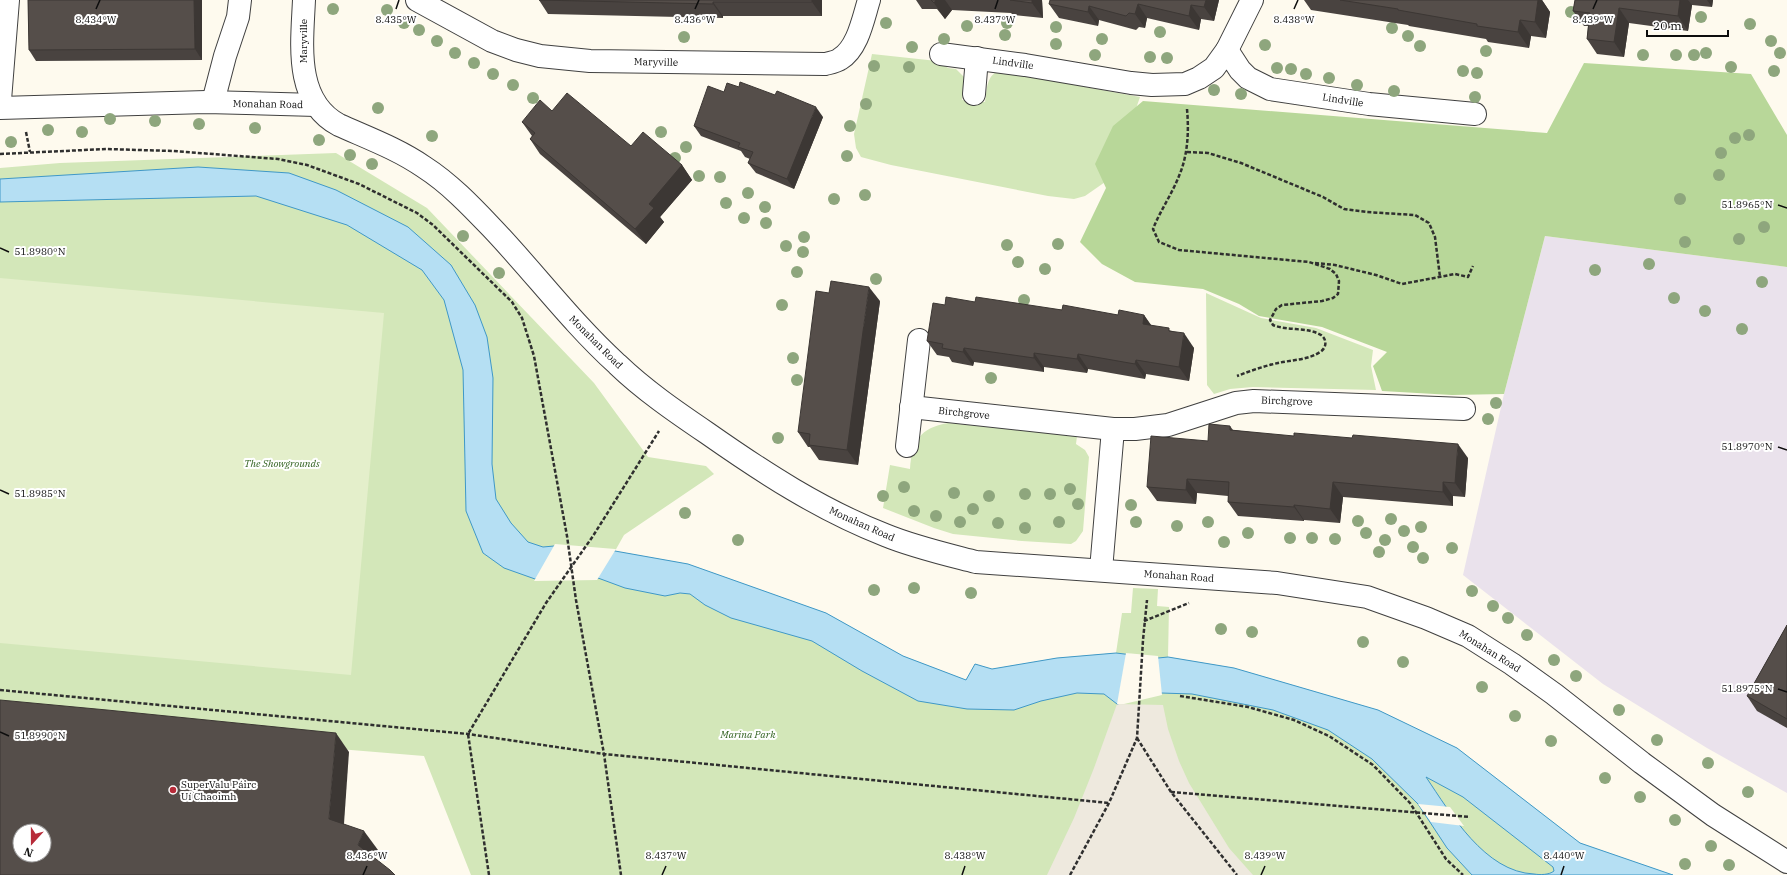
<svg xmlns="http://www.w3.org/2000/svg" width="1787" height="875" viewBox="0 0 1787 875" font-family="'IBM Plex Serif',serif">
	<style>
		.industrial { fill: #eae2ec }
		.green { fill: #d3e7b9 }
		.forest { fill: #b8d799 }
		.pitch { fill: #e4efcb }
		.plaza { fill: #eee9de }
		.water { fill: #b5dff3; stroke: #3f98c7; fill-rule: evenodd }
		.pier { fill: #fefaee }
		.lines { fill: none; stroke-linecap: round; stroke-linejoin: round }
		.minor-casing { stroke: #404040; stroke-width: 24 }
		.path { stroke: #2f2f2f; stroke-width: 2.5; stroke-dasharray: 4 2; stroke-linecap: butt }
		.minor { stroke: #fff; stroke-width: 22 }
		.tree { fill: #8ea67d }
		.wall { fill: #494340 }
		.shaded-wall { fill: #3c3734 }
		.building { fill: #554e4a; stroke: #3c3734; fill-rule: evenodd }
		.ticks { fill: none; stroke: #0d0d0d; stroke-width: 1.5 }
		.poi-dot { fill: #b72b39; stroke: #fff; stroke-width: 1.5 }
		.labels { text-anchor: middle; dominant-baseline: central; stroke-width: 4; stroke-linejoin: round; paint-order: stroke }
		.street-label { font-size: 10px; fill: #0d0d0d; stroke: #fff }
		.park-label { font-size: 10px; font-style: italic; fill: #326220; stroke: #fff }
		.poi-label { font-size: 10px; fill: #0d0d0d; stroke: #fff; text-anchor: start }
		.ticks-label { font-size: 10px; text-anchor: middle; fill: #0d0d0d; stroke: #fff; stroke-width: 4; stroke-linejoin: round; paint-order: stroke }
	</style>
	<rect width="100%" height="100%" fill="#fefaee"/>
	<polygon class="industrial" points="1545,236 1787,267 1787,793 1707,748 1603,684 1463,575 1504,394"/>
	<g class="green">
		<path d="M872,54L937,61L948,68L956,69L964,77L962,100L985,102C987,91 986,75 999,71L1140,97L1124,143L1108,180L1085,196L1074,199L1048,196L891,165L861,157L856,148L854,134Z"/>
		<polygon points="336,153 427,208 594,383 648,457 706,466 714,474 624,535 615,551 688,564 826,613 903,656 966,680 975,664 992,669 1057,658 1116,653 1122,613 1131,613 1133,588 1158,589 1157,606 1169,607 1168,657 1234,668 1378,710 1457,748 1580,843 1673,875 471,875 424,756 0,721 0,168 60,163"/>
		<polygon points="1206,293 1261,318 1316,328 1373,350 1371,366 1376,390 1253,387 1230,389 1214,394 1207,385"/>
		<path d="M948,423L1077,436L1076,444L1085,450L1089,457L1083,531L1076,541L1071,544L1022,541L953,534L934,528L883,508L890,465L910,469C912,441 920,428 948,423Z"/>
	</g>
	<polygon class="forest" points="1584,63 1751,74 1787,135 1787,267 1545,236 1504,394 1452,395 1382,391 1373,366 1387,352 1322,327 1259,316 1239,304 1203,289 1135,282 1102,264 1080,242 1106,188 1095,164 1113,126 1143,101 1547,133"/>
	<polygon class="pitch" points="0,278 384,313 351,675 0,643"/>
	<polygon class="plaza" points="1117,704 1163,705 1168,729 1179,761 1189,783 1229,848 1253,875 1047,875 1074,818 1094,768"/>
	<path class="water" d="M198,167L289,173L336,190L408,227L451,265L475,305L487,337L493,378L492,464L496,499L511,523L528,542L543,547L554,546L615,551L688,564L826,613L903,656L966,680L975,664L992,669L1057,658L1116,653L1158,658L1168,657L1234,668L1378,710L1457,748L1580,843L1673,875H1472L1447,848L1418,804L1372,759L1328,730L1273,710L1192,694L1161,693L1117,704L1104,694L1077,693L1041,701L1014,710L967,709L918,701L862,671L812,641L731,618L705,605L690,594L680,593L665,596L625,588L598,578L535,579L504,568L483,553L466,511L463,370L444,300L422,270L347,225L256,196L0,202V179ZM1426,777L1463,797L1553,867L1554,871C1549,875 1540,875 1534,874C1485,872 1451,814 1426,777Z"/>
	<g class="pier">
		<polygon points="555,544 615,549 616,549 597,580 534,581"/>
		<polygon points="1126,653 1158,656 1162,695 1124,704 1117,704"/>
		<polygon points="1418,804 1450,807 1464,826 1431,822"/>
	</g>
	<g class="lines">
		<defs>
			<g id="minor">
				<path d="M304,0C302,44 294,101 339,125C368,138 398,149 424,167C449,183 471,206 491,227C534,272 571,322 617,364C644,390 676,412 707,433C764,473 821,510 885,535C914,547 945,554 976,562L1277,583L1367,597L1426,618L1468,636L1512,664L1554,694L1642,763L1713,815L1787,862"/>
				<path d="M417,0L492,41L516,50L540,56L590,61L825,64C829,63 836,62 840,59C858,48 863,19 869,0"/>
				<polyline points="1227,50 1252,0"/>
				<polyline points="941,54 1025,65 1131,83 1152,85 1185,84 1199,78 1214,68 1227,50 1240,70 1248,78 1270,89 1369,104 1475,114"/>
				<polyline points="974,94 977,58"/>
				<polyline points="0,100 8,0"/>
				<polyline points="213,102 225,56 238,17 240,0"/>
				<polyline points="0,108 206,102 316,105"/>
				<polyline points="911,407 1113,429 1135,429 1168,425 1236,403 1254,401 1464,409"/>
				<polyline points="907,446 919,340"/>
				<polyline points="1101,570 1113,429"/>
			</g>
		</defs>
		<use href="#minor" class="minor-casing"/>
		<g class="path">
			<path d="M1187,109C1189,131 1188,155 1179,176C1172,194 1160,211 1153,229L1159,242L1179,250L1309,262L1330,269L1336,274L1339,281L1338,294L1333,298L1322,301L1282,305L1276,309L1270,320L1273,325C1287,331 1308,327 1321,335C1327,339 1327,348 1320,352C1308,360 1291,360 1278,363C1264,366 1250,371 1237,376"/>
			<polyline points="26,132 30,152"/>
			<polyline points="1187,152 1208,153 1241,163 1323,197 1344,209 1367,212 1415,215 1429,223 1435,237 1440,277"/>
			<polyline points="0,154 106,149 173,151 278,159 307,165 359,184 417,213 433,225 512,302 522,318 534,356 567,536 576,600 604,754 621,875"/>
			<polyline points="1315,263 1335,265 1376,275 1402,284 1455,274 1468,277 1473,266"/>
			<polyline points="1144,621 1189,603"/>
			<polyline points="0,690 468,734 604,754 1109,803"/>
			<polyline points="1180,696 1248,707 1294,720 1329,736 1373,765 1410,803 1446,859 1463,875"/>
			<polyline points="1137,738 1171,792 1237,875"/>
			<polyline points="1171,792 1470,817"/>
			<polyline points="489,875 468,734 546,603 593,536 659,431"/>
			<polyline points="1070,875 1109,803 1137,738 1143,640 1147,600"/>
		</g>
		<use href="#minor" class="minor"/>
	</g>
	<g class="tree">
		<circle cx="333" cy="9" r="6"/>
		<circle cx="387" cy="10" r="6"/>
		<circle cx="1571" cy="12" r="6"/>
		<circle cx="1701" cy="17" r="6"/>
		<circle cx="404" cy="23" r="6"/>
		<circle cx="886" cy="23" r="6"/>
		<circle cx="1007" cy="23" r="6"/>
		<circle cx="1750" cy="24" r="6"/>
		<circle cx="967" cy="26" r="6"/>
		<circle cx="1056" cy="27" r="6"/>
		<circle cx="1392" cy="28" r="6"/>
		<circle cx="419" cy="30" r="6"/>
		<circle cx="1160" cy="32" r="6"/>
		<circle cx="1005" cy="35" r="6"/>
		<circle cx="1408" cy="36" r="6"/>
		<circle cx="684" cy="37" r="6"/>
		<circle cx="944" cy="39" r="6"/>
		<circle cx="1102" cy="39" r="6"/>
		<circle cx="437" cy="41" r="6"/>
		<circle cx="1771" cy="41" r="6"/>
		<circle cx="1056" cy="44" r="6"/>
		<circle cx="1265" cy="45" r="6"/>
		<circle cx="1420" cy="46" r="6"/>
		<circle cx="912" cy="47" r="6"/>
		<circle cx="1486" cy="51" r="6"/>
		<circle cx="455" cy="53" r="6"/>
		<circle cx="1706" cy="53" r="6"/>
		<circle cx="1780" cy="53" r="6"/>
		<circle cx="1095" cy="55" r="6"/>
		<circle cx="1643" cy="55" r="6"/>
		<circle cx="1676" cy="55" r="6"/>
		<circle cx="1694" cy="55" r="6"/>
		<circle cx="1150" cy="57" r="6"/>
		<circle cx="1167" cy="58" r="6"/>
		<circle cx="474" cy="63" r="6"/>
		<circle cx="874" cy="66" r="6"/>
		<circle cx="909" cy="67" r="6"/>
		<circle cx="1731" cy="67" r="6"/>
		<circle cx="1277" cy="68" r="6"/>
		<circle cx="1291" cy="69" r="6"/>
		<circle cx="1463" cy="71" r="6"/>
		<circle cx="1774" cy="71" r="6"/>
		<circle cx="1477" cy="73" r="6"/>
		<circle cx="493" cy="74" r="6"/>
		<circle cx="1306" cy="74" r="6"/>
		<circle cx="1329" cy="78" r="6"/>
		<circle cx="513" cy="85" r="6"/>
		<circle cx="1357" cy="85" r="6"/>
		<circle cx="1214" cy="90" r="6"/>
		<circle cx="1394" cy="91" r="6"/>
		<circle cx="1241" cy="94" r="6"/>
		<circle cx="1475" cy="97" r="6"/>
		<circle cx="533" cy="98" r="6"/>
		<circle cx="866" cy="104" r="6"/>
		<circle cx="378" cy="108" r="6"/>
		<circle cx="110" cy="119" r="6"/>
		<circle cx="155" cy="121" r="6"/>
		<circle cx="199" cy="124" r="6"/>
		<circle cx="850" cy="126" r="6"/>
		<circle cx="255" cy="128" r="6"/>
		<circle cx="48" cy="130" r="6"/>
		<circle cx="82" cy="132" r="6"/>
		<circle cx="661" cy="132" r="6"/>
		<circle cx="1749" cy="135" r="6"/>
		<circle cx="432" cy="136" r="6"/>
		<circle cx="1735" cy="138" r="6"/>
		<circle cx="319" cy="140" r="6"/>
		<circle cx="11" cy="142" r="6"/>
		<circle cx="686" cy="147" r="6"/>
		<circle cx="1721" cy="153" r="6"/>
		<circle cx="350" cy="155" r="6"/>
		<circle cx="847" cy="156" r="6"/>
		<circle cx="675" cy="158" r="6"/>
		<circle cx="372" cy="164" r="6"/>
		<circle cx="1719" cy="175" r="6"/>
		<circle cx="699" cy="176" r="6"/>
		<circle cx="720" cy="177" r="6"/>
		<circle cx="748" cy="193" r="6"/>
		<circle cx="865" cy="195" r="6"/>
		<circle cx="834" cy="199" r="6"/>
		<circle cx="1680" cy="199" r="6"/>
		<circle cx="726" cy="203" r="6"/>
		<circle cx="765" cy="207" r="6"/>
		<circle cx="744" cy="218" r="6"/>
		<circle cx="766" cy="223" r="6"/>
		<circle cx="1764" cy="227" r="6"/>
		<circle cx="463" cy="236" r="6"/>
		<circle cx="804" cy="237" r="6"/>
		<circle cx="1739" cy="239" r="6"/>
		<circle cx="1685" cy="242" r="6"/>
		<circle cx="1058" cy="244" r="6"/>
		<circle cx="1007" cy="245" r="6"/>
		<circle cx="786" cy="246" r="6"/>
		<circle cx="803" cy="252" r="6"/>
		<circle cx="1018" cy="262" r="6"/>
		<circle cx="1649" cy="264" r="6"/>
		<circle cx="1045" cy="269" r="6"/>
		<circle cx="1595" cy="270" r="6"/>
		<circle cx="797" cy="272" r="6"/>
		<circle cx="499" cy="273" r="6"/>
		<circle cx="876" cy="279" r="6"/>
		<circle cx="1762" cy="282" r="6"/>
		<circle cx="1674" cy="298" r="6"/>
		<circle cx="1024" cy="300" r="6"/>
		<circle cx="782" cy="305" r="6"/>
		<circle cx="1705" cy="311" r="6"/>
		<circle cx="1742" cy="329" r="6"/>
		<circle cx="793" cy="358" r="6"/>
		<circle cx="991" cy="378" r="6"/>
		<circle cx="797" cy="380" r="6"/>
		<circle cx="1496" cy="403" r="6"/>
		<circle cx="1488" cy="419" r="6"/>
		<circle cx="778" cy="438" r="6"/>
		<circle cx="904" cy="487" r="6"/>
		<circle cx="1070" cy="489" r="6"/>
		<circle cx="954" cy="493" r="6"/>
		<circle cx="1025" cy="494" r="6"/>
		<circle cx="1050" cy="494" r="6"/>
		<circle cx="883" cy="496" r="6"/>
		<circle cx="989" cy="496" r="6"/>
		<circle cx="1078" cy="504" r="6"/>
		<circle cx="1131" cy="505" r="6"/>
		<circle cx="973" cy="509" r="6"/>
		<circle cx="914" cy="511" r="6"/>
		<circle cx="685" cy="513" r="6"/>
		<circle cx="936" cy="516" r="6"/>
		<circle cx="1391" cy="519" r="6"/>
		<circle cx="1358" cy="521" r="6"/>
		<circle cx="960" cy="522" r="6"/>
		<circle cx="1059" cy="522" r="6"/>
		<circle cx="1136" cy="522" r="6"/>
		<circle cx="1208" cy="522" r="6"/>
		<circle cx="998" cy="523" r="6"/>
		<circle cx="1177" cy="526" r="6"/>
		<circle cx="1421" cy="527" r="6"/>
		<circle cx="1025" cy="528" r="6"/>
		<circle cx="1404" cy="531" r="6"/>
		<circle cx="1248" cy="533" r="6"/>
		<circle cx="1366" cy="533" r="6"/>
		<circle cx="1290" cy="538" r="6"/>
		<circle cx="1312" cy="538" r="6"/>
		<circle cx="1335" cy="539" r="6"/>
		<circle cx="738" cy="540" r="6"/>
		<circle cx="1385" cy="540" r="6"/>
		<circle cx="1224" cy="542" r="6"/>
		<circle cx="1413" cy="547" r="6"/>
		<circle cx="1452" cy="548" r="6"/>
		<circle cx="1379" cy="552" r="6"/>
		<circle cx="1423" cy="558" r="6"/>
		<circle cx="914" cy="588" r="6"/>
		<circle cx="874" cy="590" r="6"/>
		<circle cx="1472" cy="591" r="6"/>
		<circle cx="971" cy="593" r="6"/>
		<circle cx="1493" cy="606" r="6"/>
		<circle cx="1508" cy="618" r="6"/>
		<circle cx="1221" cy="629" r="6"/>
		<circle cx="1252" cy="632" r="6"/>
		<circle cx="1527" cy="635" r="6"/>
		<circle cx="1363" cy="642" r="6"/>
		<circle cx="1554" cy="660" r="6"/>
		<circle cx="1403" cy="662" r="6"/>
		<circle cx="1576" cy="676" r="6"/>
		<circle cx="1482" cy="687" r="6"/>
		<circle cx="1619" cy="710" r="6"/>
		<circle cx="1515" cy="716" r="6"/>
		<circle cx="1657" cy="740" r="6"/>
		<circle cx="1551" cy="741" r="6"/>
		<circle cx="1708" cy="763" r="6"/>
		<circle cx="1605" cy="778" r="6"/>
		<circle cx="1748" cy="792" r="6"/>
		<circle cx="1640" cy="797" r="6"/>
		<circle cx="1675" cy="820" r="6"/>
		<circle cx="1711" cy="846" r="6"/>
		<circle cx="1685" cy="864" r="6"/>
		<circle cx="1729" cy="865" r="6"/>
	</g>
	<g class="wall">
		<polygon points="28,0 202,0 202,60 36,61 29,50"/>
		<polygon points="539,0 822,0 822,16 723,16 723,18 548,14"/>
		<polygon points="916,0 1042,0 1043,18 1013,15 1011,13 952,10 945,19 937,9 922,9"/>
		<polygon points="1219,0 1214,21 1201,19 1199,30 1147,18 1145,28 1139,27 1136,30 1099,20 1098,26 1059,18 1049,4"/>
		<polygon points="1304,0 1542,0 1550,12 1546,38 1531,36 1529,48 1488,42 1486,39 1409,26 1408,25 1311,10"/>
		<polygon points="1575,0 1713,0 1712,7 1692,5 1688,31 1629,23 1624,57 1597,54 1587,39 1588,26 1584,26 1573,11"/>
		<polygon points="552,111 631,146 682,165 692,180 660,217 664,222 646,244 540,154 530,139 532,136 522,122"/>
		<polygon points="823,117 794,189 756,173 748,163 750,159 745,157 741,151 701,136 694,126"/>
		<polygon points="880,301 858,465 819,460 810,447 808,447 798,432"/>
		<polygon points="975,302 1118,315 1144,315 1151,326 1172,331 1194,348 1189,381 1146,374 1145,379 1088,369 1087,373 1044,367 1044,372 974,362 973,366 952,362 949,357 937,355 927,341 945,305"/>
		<polygon points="1230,426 1233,430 1468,458 1465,497 1453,496 1453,506 1343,497 1340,523 1304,520 1304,521 1238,516 1228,502 1228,496 1197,493 1196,504 1157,501 1147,487 1208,441"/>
		<polygon points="1787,625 1787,728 1757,711 1747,696"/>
	</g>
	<g class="shaded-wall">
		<polygon points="194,0 202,0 202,60 195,49"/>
		<polygon points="812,0 822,0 822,16 812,2"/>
		<polygon points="936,0 945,0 952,10 945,19 934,3"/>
		<polygon points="1032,0 1042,0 1043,18 1032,3"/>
		<polygon points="1206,0 1219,0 1214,21 1204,7"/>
		<polygon points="1538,0 1542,0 1550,12 1546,38 1535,22"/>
		<polygon points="1680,0 1688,0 1692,5 1688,31 1678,16"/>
		<polygon points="1707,0 1713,0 1712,7"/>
		<polygon points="713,2 723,16 723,18 713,4"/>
		<polygon points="1138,4 1147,18 1145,28 1135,14"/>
		<polygon points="1191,5 1201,19 1199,30 1189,16"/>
		<polygon points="1089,6 1099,20 1098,26 1088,12"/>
		<polygon points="1619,8 1629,23 1624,57 1614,42"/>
		<polygon points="1520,20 1531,36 1529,48 1518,32"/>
		<polygon points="816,107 823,117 794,189 787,179"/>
		<polygon points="682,165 692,180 660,217 664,222 646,244 635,229 649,204"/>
		<polygon points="869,287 880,301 858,465 847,450"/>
		<polygon points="1144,315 1154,329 1143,324"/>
		<polygon points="1184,333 1194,348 1189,381 1179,367"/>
		<polygon points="964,348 974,362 973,366 963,352"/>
		<polygon points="1034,353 1044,367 1044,372 1034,358"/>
		<polygon points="1078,354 1088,369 1087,373 1077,359"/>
		<polygon points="1136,360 1146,374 1145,379 1135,364"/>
		<polygon points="1458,444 1468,458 1465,497 1455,483"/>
		<polygon points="1187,479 1197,493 1196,504 1186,490"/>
		<polygon points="1333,482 1343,497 1340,523 1330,509"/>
		<polygon points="1443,482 1453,496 1453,506 1443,492"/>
		<polygon points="1294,505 1304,520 1304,521 1294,507"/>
		<polygon points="336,733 349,752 343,838 329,819"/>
		<polygon points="364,831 378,850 371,864 358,845"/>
	</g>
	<g class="building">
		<polygon points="28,0 194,0 195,49 29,50"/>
		<polygon points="539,0 812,0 812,2 713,2 713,4"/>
		<polygon points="931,0 936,0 934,3"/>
		<polygon points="1010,0 1032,0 1032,3"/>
		<polygon points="1050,0 1206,0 1204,7 1191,5 1189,16 1138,4 1135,14 1129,13 1126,16 1089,6 1088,12 1049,4"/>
		<polygon points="1340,0 1538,0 1535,22 1520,20 1518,32 1477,26 1477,24 1398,10 1398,9"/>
		<polygon points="1575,0 1680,0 1678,16 1619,8 1614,42 1587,39 1590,13 1573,11"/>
		<polygon points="740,82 775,95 777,91 816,107 787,179 748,163 753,152 738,147 740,143 694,126 708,86 724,92 727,83 739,87"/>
		<polygon points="567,93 631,146 643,132 682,165 649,204 654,208 635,229 530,139 535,133 522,122 540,100 552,111"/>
		<polygon points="831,281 869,287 847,450 809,445 810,434 798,432 816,291 829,293"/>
		<polygon points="946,297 975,302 976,297 1062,310 1063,305 1118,315 1119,310 1144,315 1143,324 1169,328 1169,331 1184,333 1179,367 1136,360 1135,364 1078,354 1077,359 1034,353 1034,358 964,348 963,352 942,348 943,344 927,341 933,303 945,305"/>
		<polygon points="1209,424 1230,426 1230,430 1294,436 1294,433 1352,438 1353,435 1458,444 1455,483 1443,482 1443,492 1333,482 1330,509 1294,505 1294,507 1228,502 1229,482 1187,479 1186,490 1147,487 1151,436 1208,441"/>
		<polygon points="1787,625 1787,719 1747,696"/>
		<path d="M0,700L107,710L336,733L329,819L364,831L358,845L390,870L395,875H0ZM20,831H44V855H20Z"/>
	</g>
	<path class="ticks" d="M96,9L100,0M396,9L399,0M695,9L699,0M995,9L998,0M1294,9L1298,0M1593,9L1597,0M1778,205L1787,208M0,248L9,252M1778,447L1787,450M0,490L9,494M1778,689L1787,692M0,732L9,736M363,875L367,866M662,875L666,866M962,875L965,866M1261,875L1265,866M1561,875L1564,866"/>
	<circle class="poi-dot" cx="173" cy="790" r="4"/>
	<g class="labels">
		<g class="street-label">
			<text transform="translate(303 41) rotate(-90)">Maryville</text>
			<text transform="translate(656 62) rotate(1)">Maryville</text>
			<text transform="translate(1013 63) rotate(8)">Lindville</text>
			<text transform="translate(1343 100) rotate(9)">Lindville</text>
			<text transform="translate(268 104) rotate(1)">Monahan Road</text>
			<text transform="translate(596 342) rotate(45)">Monahan Road</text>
			<text transform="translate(1287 401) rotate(2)">Birchgrove</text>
			<text transform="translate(964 413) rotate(6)">Birchgrove</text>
			<text transform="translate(862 524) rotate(24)">Monahan Road</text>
			<text transform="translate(1179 576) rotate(4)">Monahan Road</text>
			<text transform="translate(1490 651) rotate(32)">Monahan Road</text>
		</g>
		<g class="park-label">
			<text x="282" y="463">The Showgrounds</text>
			<text x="748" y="734">Marina Park</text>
		</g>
		<g class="poi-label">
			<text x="181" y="784">SuperValu Páirc<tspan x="181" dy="12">Uí Chaoimh</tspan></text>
		</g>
	</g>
	<g class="ticks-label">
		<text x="96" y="23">8.434°W</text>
		<text x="396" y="23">8.435°W</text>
		<text x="695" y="23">8.436°W</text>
		<text x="995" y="23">8.437°W</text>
		<text x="1294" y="23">8.438°W</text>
		<text x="1593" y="23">8.439°W</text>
		<text x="1747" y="208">51.8965°N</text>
		<text x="40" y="255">51.8980°N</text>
		<text x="1747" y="450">51.8970°N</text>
		<text x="40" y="497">51.8985°N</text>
		<text x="1747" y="692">51.8975°N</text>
		<text x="40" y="739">51.8990°N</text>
		<text x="367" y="859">8.436°W</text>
		<text x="666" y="859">8.437°W</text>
		<text x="965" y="859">8.438°W</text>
		<text x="1265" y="859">8.439°W</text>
		<text x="1564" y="859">8.440°W</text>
	</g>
	<g transform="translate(32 843) rotate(201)"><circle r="19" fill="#ffffff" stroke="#9e9e9e"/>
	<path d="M0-3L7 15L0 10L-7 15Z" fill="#b72b39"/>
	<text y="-6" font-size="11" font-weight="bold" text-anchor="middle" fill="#0d0d0d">N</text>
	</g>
	<path d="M1647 30v6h81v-6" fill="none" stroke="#0d0d0d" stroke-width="2"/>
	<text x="1653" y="30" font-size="12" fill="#0d0d0d" stroke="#ffffff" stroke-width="3" paint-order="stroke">20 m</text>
</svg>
